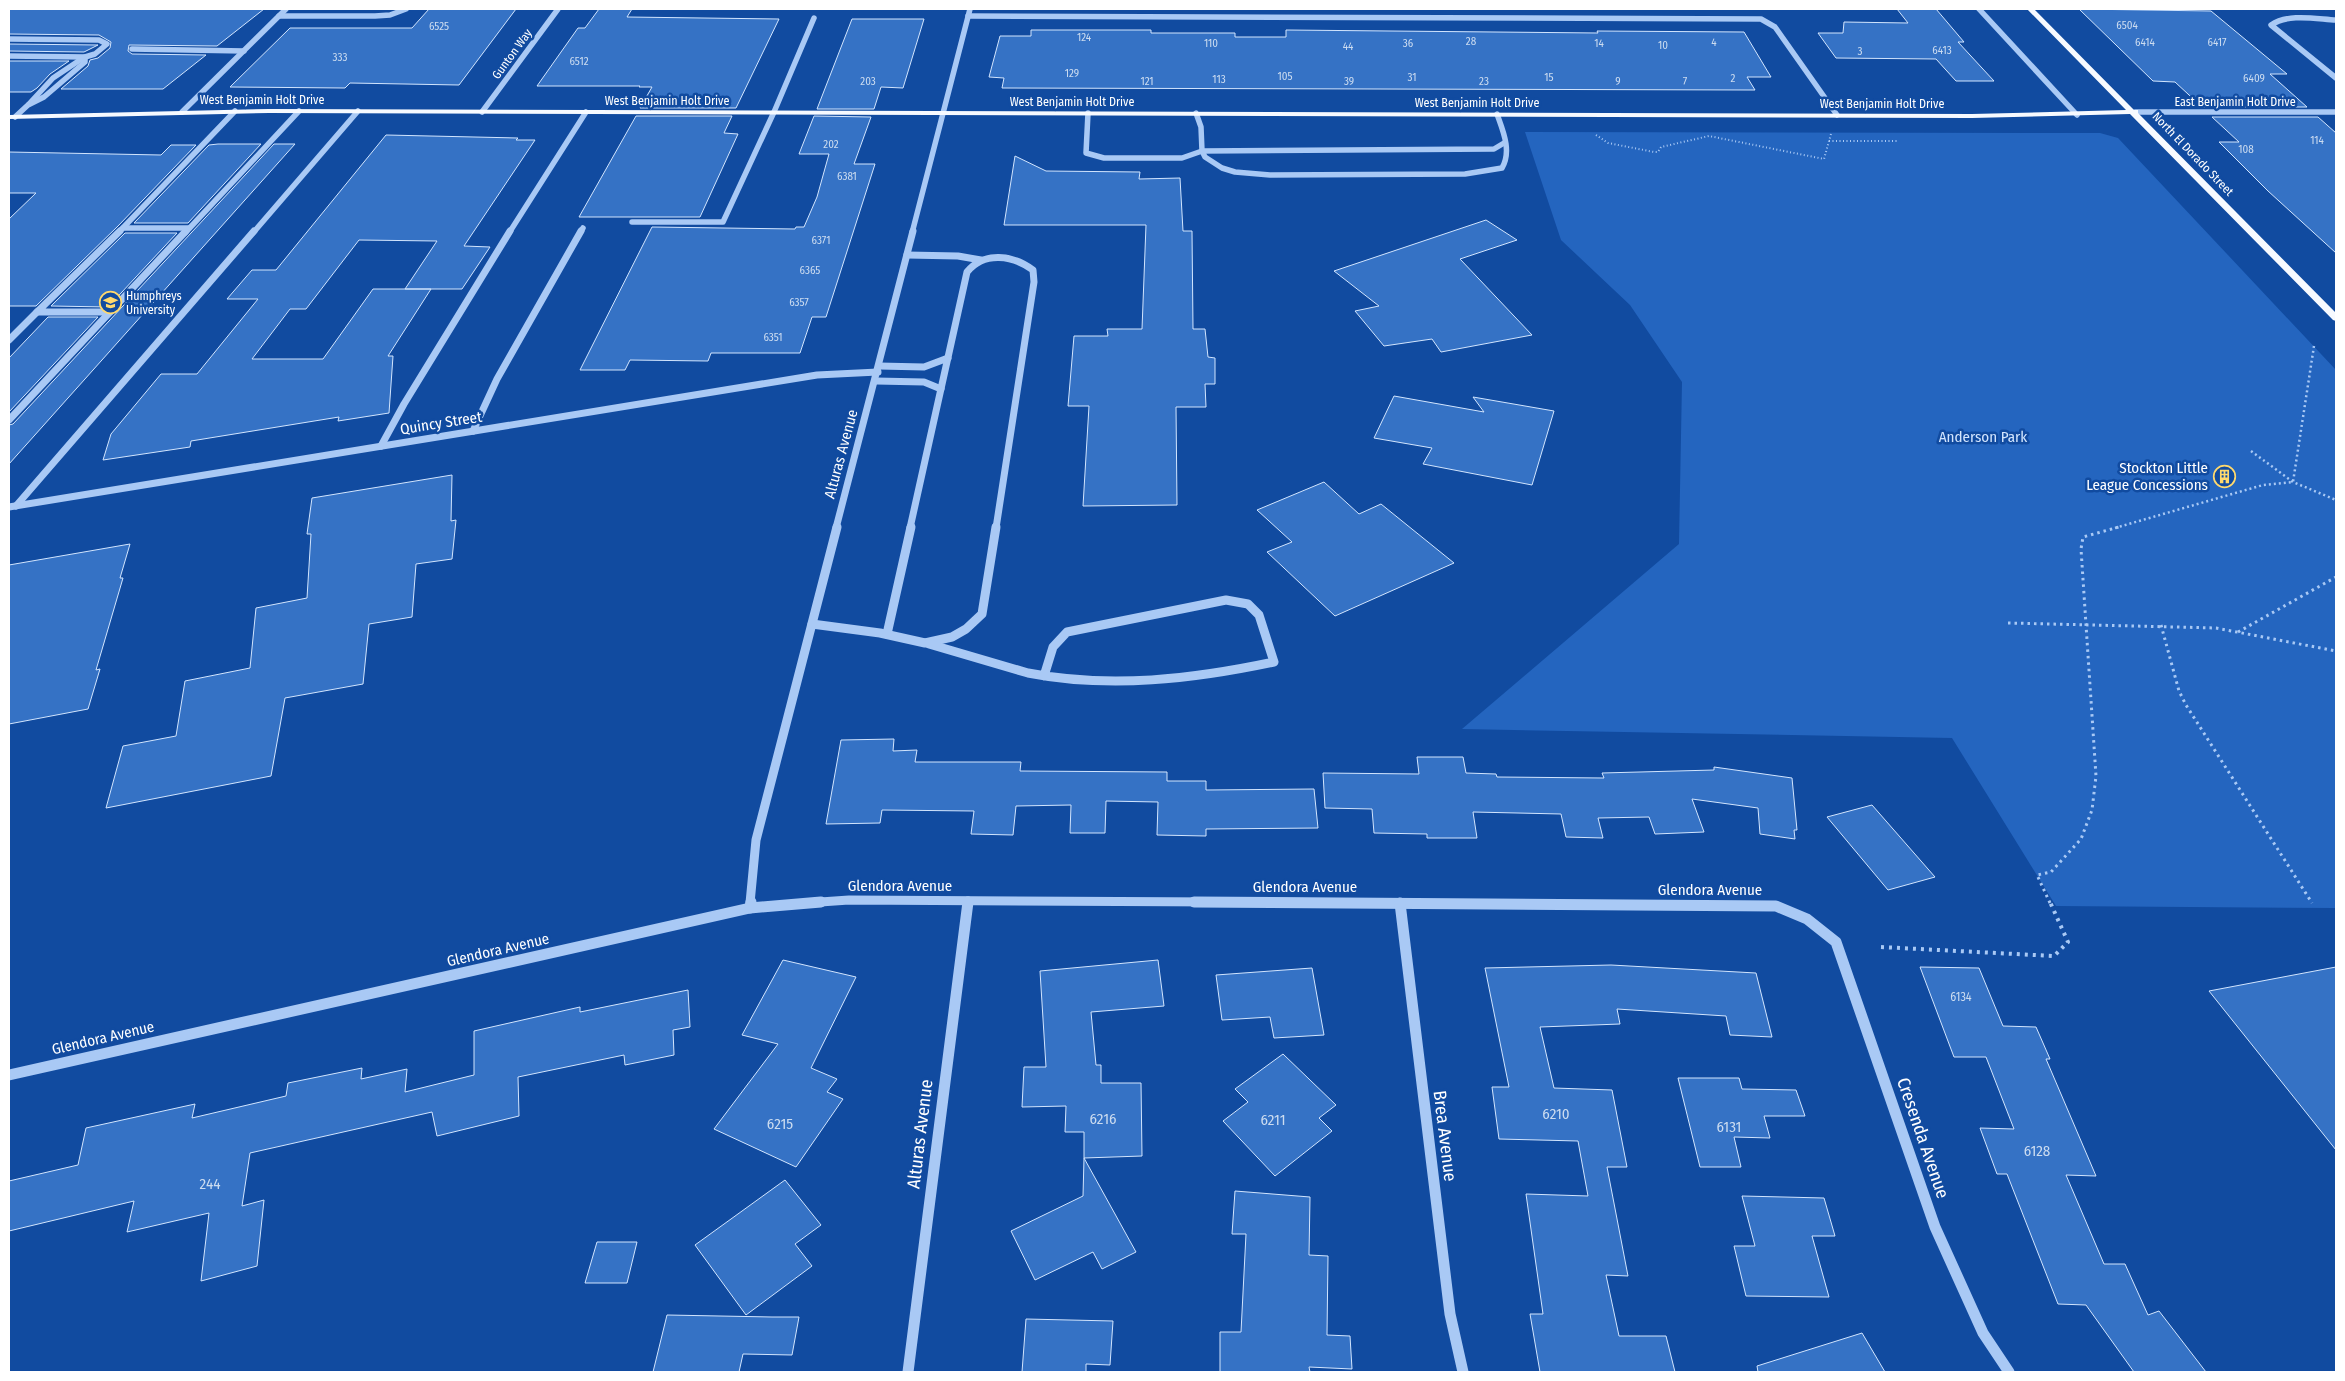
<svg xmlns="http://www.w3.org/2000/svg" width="2345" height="1381" viewBox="0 0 2345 1381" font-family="'Fira Sans Condensed',sans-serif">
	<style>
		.green { fill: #2465bf }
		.building { fill: #3572c5; stroke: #d2e5fe }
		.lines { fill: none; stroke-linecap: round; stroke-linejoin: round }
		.path-far3 { stroke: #a9c9f5; stroke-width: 2; stroke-dasharray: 1 2.5; stroke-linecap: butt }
		.path-far2 { stroke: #a9c9f5; stroke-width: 2.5; stroke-dasharray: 2 3; stroke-linecap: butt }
		.path-far1 { stroke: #a9c9f5; stroke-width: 3; stroke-dasharray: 2.5 4; stroke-linecap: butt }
		.path { stroke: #a9c9f5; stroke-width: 4; stroke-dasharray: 3 5; stroke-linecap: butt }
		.minor-far3 { stroke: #a9c9f5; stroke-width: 5.5 }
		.minor-far2 { stroke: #a9c9f5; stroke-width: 7 }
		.minor-far1 { stroke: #a9c9f5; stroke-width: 9 }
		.minor { stroke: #a9c9f5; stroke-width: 11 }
		.major { fill: #f7faff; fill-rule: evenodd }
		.labels { text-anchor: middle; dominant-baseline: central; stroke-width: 5; stroke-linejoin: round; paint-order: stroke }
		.far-number-label { font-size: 11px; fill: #ccdcf0 }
		.far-street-label { font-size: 12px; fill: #fff; stroke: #114ba0 }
		.far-poi-label { font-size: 12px; fill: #fff; stroke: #114ba0; text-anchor: start }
		.number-label { font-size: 12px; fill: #ccdcf0 }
		.street-label { font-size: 15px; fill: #fff; stroke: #114ba0 }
		.park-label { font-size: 15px; fill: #d2e5fe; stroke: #114ba0 }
		.poi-label { font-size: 15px; fill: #fff; stroke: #114ba0; text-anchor: end }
		.near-number-label { font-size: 15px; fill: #ccdcf0 }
		.near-street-label { font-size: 18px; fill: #fff; stroke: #114ba0 }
	</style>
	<rect width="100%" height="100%" fill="#114ba0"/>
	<polygon class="green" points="1525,132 2100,133 2118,138 2336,370 2336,908 2056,906 1952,738 1462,729 1679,544 1682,382 1630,305 1561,240"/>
	<g class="building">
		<polygon points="9,9 264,9 217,46 129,45 128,51 132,54 206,55 163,89 61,89 88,66 90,60 98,58 110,48 111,42 99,35 9,34"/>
		<polygon points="429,9 516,9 459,85 350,83 345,88 230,87 290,28 412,28"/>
		<polygon points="599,9 632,9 627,17 779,19 736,108 640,108 652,87 639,87 640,86 537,86 578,28 585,28"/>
		<polygon points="1897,9 1936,9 1964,42 1958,42 1994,81 1956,81 1936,59 1836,58 1818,33 1843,33 1844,22 1908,23"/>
		<polygon points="2079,9 2211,11 2287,74 2270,74 2307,107 2202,107 2175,82 2153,81"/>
		<polygon points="852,19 924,19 903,88 881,87 874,109 817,109"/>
		<polygon points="1031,30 1151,30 1151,33 1235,33 1235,37 1286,37 1286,30 1598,33 1597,31 1744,32 1771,77 1747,77 1755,90 1002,88 1004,78 989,77 1000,36 1031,36"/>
		<polygon points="9,44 98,45 84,52 9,51"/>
		<polygon points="9,61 69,61 50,74 37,88 31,92 9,92"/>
		<polygon points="636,116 732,116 724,133 738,134 700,217 579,217"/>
		<polygon points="814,116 871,117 854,164 875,164 826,317 812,317 800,353 711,353 708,361 630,360 625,370 580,370 652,227 795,229 796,227 804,227 817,197 829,154 799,154"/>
		<polygon points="2212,117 2318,117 2336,133 2336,253 2268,191 2219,142 2239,142"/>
		<polygon points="386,135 518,138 516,140 535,140 464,246 490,247 462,289 405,289 437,241 359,240 306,309 290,309 252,359 323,359 373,289 431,289 388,356 393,356 389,413 338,421 339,417 191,441 190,447 103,460 111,434 161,374 197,374 258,299 227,299 252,270 276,270"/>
		<polygon points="218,144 261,144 188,223 134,223 209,145"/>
		<polygon points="274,144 295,144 9,464 9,425 13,424"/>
		<polygon points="171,145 196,145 118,226 36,306 9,306 9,219 36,193 9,193 9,152 161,155"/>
		<polygon points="1015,156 1046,171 1140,172 1139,179 1180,178 1183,231 1192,231 1193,329 1205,329 1208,357 1215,358 1215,384 1205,384 1206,407 1176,407 1177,505 1083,506 1089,406 1068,406 1074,336 1108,336 1107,329 1142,329 1146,225 1004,225"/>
		<polygon points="1486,220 1517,240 1460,259 1532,335 1441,352 1432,339 1384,346 1355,311 1379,306 1334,271"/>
		<polygon points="125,233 177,233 108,307 51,306"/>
		<polygon points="48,317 98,317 9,412 9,358"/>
		<polygon points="1394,396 1484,412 1473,397 1554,411 1532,485 1423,464 1432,448 1374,438"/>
		<polygon points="452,475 451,521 456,520 452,559 416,564 412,617 369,624 363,684 285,698 271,776 106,808 123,746 176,736 185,681 250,668 256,608 307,598 311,534 307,534 312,498"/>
		<polygon points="1324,482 1359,514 1381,504 1454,563 1335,616 1267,552 1292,542 1257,510"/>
		<polygon points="130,544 120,578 123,578 96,670 100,669 88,709 9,724 9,565"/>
		<polygon points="894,739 893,751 917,750 915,762 1021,762 1020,771 1167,772 1167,781 1206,781 1206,790 1314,789 1318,828 1206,829 1206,836 1157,835 1158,802 1106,801 1105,833 1070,833 1071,805 1016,806 1013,835 971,834 974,811 882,810 880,823 826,824 841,740"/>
		<polygon points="1417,757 1463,757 1466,773 1496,774 1497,777 1604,778 1602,773 1714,770 1714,767 1792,778 1797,830 1794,830 1795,839 1760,834 1758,808 1692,799 1704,832 1655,834 1649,817 1598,818 1603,838 1566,837 1561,814 1473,812 1477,838 1427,838 1427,834 1374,833 1372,809 1325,808 1323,773 1419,774"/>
		<polygon points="1872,805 1935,877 1888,890 1827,817"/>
		<polygon points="783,960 856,977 811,1068 837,1079 827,1092 843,1099 796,1167 714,1129 778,1044 742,1035"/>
		<polygon points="1158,960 1164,1006 1091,1012 1096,1065 1101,1065 1101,1083 1141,1083 1142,1156 1084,1158 1084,1132 1065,1132 1066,1106 1022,1107 1024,1067 1046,1067 1040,971"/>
		<polygon points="1611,965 1756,973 1772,1037 1730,1035 1726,1016 1617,1009 1620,1024 1540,1027 1554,1088 1612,1090 1627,1167 1607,1167 1628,1276 1606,1275 1619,1336 1666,1336 1675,1372 1540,1372 1530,1314 1543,1314 1526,1194 1588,1196 1578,1141 1499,1139 1492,1087 1509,1087 1485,968"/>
		<polygon points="1920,967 1979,968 2003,1026 2036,1027 2050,1059 2046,1059 2096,1176 2066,1175 2104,1264 2125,1264 2148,1315 2159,1311 2206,1372 2134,1372 2086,1305 2058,1304 2007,1174 1997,1174 1980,1128 2014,1129 1986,1057 1954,1057"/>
		<polygon points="2336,967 2336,1150 2209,991"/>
		<polygon points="1312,968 1324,1035 1274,1038 1270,1017 1222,1020 1216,975"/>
		<polygon points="688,990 690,1027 673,1030 674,1055 625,1065 624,1055 518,1077 519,1116 437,1136 432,1112 250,1153 242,1206 264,1200 257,1266 201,1281 209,1213 127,1232 134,1201 9,1231 9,1181 78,1165 86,1128 195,1104 192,1118 286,1096 288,1083 362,1068 361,1079 407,1069 405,1092 474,1075 474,1031 580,1007 580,1012"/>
		<polygon points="1283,1054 1336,1105 1319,1118 1332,1131 1275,1176 1223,1121 1248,1102 1235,1089"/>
		<polygon points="1678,1078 1739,1078 1742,1089 1796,1090 1805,1116 1764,1116 1770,1138 1734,1137 1741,1167 1700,1167"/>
		<polygon points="1084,1158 1136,1252 1102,1269 1093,1252 1035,1280 1011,1231 1083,1196"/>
		<polygon points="785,1180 821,1225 795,1244 812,1266 746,1315 695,1245"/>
		<polygon points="1235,1191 1310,1197 1309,1255 1328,1256 1327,1335 1350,1336 1352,1369 1309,1367 1310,1372 1220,1372 1220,1332 1241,1332 1246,1234 1232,1234"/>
		<polygon points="1742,1196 1824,1198 1835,1236 1812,1236 1829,1297 1746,1296 1734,1246 1755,1246"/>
		<polygon points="597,1242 637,1242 627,1283 585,1283"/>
		<polygon points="667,1315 772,1317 799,1317 792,1355 743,1354 739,1372 653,1372"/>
		<polygon points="1026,1319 1113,1321 1110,1365 1086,1364 1086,1372 1022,1372"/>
		<polygon points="1862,1333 1885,1372 1758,1372 1757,1366"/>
	</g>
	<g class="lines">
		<g class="path-far3">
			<polyline points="1596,135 1608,143 1654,152 1658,152 1661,147 1709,136 1824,159 1831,134"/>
			<polyline points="1829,141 1897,141"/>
		</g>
		<g class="path-far2">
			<polyline points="2251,451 2293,482 2336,500"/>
			<polyline points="2115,528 2263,485 2293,482 2314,346"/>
		</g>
		<g class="path-far1">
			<polyline points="2008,623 2216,628 2336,651"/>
			<polyline points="2161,625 2179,691 2186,705 2312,903"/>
			<polyline points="2238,632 2336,577"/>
			<polyline points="2050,903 2037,875 2051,872 2081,839 2092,810 2096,776 2081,549 2083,537 2119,527"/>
		</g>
		<polyline class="path" points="1881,947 2054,956 2068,942 2050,902"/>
		<g class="minor-far3">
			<polyline points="1979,9 2077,115"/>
			<polyline points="279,16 375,16 390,15 406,9"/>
			<polyline points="968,16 1761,19 1775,27 1837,115"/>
			<path d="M2336,20C2316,19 2289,13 2271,25L2336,78"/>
			<polyline points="9,39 99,40 107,44 95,54 85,57 9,56"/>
			<polyline points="132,49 244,51"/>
			<polyline points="29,104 53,78 83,58"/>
			<polyline points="182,112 286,9"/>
			<polyline points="482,112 558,9"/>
			<polyline points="2135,112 2336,112"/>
			<polyline points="1088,113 1086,153 1104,158 1182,158 1202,151 1494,149 1504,143"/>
			<path d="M1196,113L1201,127L1202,151L1205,157L1222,168L1235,172L1270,175L1465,174L1502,168C1512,151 1503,131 1497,114"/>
			<polyline points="15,117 28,105 44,97 85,62 85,57"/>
			<polyline points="632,222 723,222 774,112 814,18"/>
			<polyline points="123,228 189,228"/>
			<polyline points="118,233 235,111"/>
			<polyline points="185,233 299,111"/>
			<polyline points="253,233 358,111"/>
			<polyline points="509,233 586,112"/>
			<polyline points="580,233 583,228"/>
			<polyline points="912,233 970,9"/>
		</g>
		<g class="minor-far2">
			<polyline points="120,231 37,312 110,312 186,231"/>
			<polyline points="907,255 958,256 981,260"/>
			<polyline points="9,340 37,312"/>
			<polyline points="879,366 924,367 948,358"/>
			<polyline points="876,381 924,382 941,389"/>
			<polyline points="9,420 110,312"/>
			<polyline points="473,431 497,379 581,231"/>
			<polyline points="381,446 404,404 510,231"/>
			<polyline points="16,506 254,231"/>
			<polyline points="9,507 817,375 878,372"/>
			<polyline points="836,528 913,231"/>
			<path d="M910,528L967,272C984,251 1013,255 1033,270L1034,282L996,528"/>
		</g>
		<g class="minor-far1">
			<polyline points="812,624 880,633 925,643 952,637 966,629 982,614 996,527"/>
			<polyline points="887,634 911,527"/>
			<path d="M929,644L1028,673C1110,689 1194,679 1274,662L1259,615L1248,604L1226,600L1067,632L1053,647L1044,676"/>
			<polyline points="750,903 756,840 837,527"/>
			<polyline points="806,903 849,900 1388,903"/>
			<polyline points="968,903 968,901"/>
		</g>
		<g class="minor">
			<polyline points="1194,902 1776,906 1807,919 1836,942 1935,1227 1983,1333 2009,1372"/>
			<polyline points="1400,903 1450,1314 1463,1372"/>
			<polyline points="750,908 751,902"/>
			<polyline points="9,1075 750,908 821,902"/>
			<polyline points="908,1372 968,902"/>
		</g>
		<polygon class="major" points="2027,9 2034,9 2134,110 2138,110 2138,113 2336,313 2336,321 2333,320 2130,114 1972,118 269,113 9,119 9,115 269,109 1972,114 2126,110"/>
	</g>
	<defs>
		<symbol id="university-ring" viewBox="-11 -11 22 22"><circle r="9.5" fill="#114ba0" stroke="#ffd96d" stroke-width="1.5"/><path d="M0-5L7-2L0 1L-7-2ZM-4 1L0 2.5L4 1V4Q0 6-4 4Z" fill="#ffd96d"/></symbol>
		<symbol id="building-ring" viewBox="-11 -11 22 22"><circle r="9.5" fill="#114ba0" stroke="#ffd96d" stroke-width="1.5"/><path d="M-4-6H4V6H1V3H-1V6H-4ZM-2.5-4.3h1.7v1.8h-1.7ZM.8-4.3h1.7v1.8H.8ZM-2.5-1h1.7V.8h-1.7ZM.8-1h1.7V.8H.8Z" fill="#ffd96d"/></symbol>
	</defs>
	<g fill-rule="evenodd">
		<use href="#university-ring" x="98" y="290" width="25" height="25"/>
		<use href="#building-ring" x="2212" y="464" width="25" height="25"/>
	</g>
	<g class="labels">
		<g class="far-number-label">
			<text x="2127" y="25">6504</text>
			<text x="439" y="26">6525</text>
			<text x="1084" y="37">124</text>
			<text x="1471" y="41">28</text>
			<text x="1714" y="42">4</text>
			<text x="2145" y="42">6414</text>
			<text x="2217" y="42">6417</text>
			<text x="1211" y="43">110</text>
			<text x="1408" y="43">36</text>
			<text x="1599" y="43">14</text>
			<text x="1663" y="45">10</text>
			<text x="1348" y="46">44</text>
			<text x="1942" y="50">6413</text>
			<text x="1860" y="51">3</text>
			<text x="340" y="57">333</text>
			<text x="579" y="61">6512</text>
			<text x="1072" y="73">129</text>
			<text x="1285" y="76">105</text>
			<text x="1412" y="77">31</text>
			<text x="1549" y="77">15</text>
			<text x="1733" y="78">2</text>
			<text x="2254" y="78">6409</text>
			<text x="1219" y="79">113</text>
			<text x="868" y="81">203</text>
			<text x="1147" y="81">121</text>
			<text x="1349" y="81">39</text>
			<text x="1484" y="81">23</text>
			<text x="1618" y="81">9</text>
			<text x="1685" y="81">7</text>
			<text x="2317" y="140">114</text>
			<text x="831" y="144">202</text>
			<text x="2246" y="149">108</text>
			<text x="847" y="176">6381</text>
			<text x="821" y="240">6371</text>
			<text x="810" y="270">6365</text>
			<text x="799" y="302">6357</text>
			<text x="773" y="337">6351</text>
		</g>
		<g class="far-street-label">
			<text transform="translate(512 54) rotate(-54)">Gunton Way</text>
			<text x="262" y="100">West Benjamin Holt Drive</text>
			<text x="667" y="101">West Benjamin Holt Drive</text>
			<text x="1072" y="102">West Benjamin Holt Drive</text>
			<text x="2235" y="102">East Benjamin Holt Drive</text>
			<text x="1477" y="103">West Benjamin Holt Drive</text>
			<text x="1882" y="104">West Benjamin Holt Drive</text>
			<text transform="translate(2193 154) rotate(46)">North El Dorado Street</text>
		</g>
		<g class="far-poi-label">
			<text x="126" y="296">Humphreys<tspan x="126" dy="14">University</tspan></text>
		</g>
		<g class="number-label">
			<text x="1961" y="997">6134</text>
		</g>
		<g class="street-label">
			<text transform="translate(441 423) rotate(-9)">Quincy Street</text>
			<text transform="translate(841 454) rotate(-75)">Alturas Avenue</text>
			<text x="900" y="886">Glendora Avenue</text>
			<text x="1305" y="887">Glendora Avenue</text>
			<text x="1710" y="890">Glendora Avenue</text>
			<text transform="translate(498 950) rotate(-13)">Glendora Avenue</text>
			<text transform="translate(103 1038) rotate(-13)">Glendora Avenue</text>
		</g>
		<g class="park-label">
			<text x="1983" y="437">Anderson Park</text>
		</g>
		<g class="poi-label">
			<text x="2208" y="468">Stockton Little<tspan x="2208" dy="17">League Concessions</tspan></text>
		</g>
		<g class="near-number-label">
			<text x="1556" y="1114">6210</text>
			<text x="1103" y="1119">6216</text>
			<text x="1273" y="1120">6211</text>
			<text x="780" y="1124">6215</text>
			<text x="1729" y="1127">6131</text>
			<text x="2037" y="1151">6128</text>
			<text x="210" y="1184">244</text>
		</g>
		<g class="near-street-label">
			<text transform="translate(920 1134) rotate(-83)">Alturas Avenue</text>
			<text transform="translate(1445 1136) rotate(83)">Brea Avenue</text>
			<text transform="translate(1923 1138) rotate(71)">Cresenda Avenue</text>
		</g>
	</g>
	<rect width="2345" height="1381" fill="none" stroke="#ffffff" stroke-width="20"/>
</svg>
